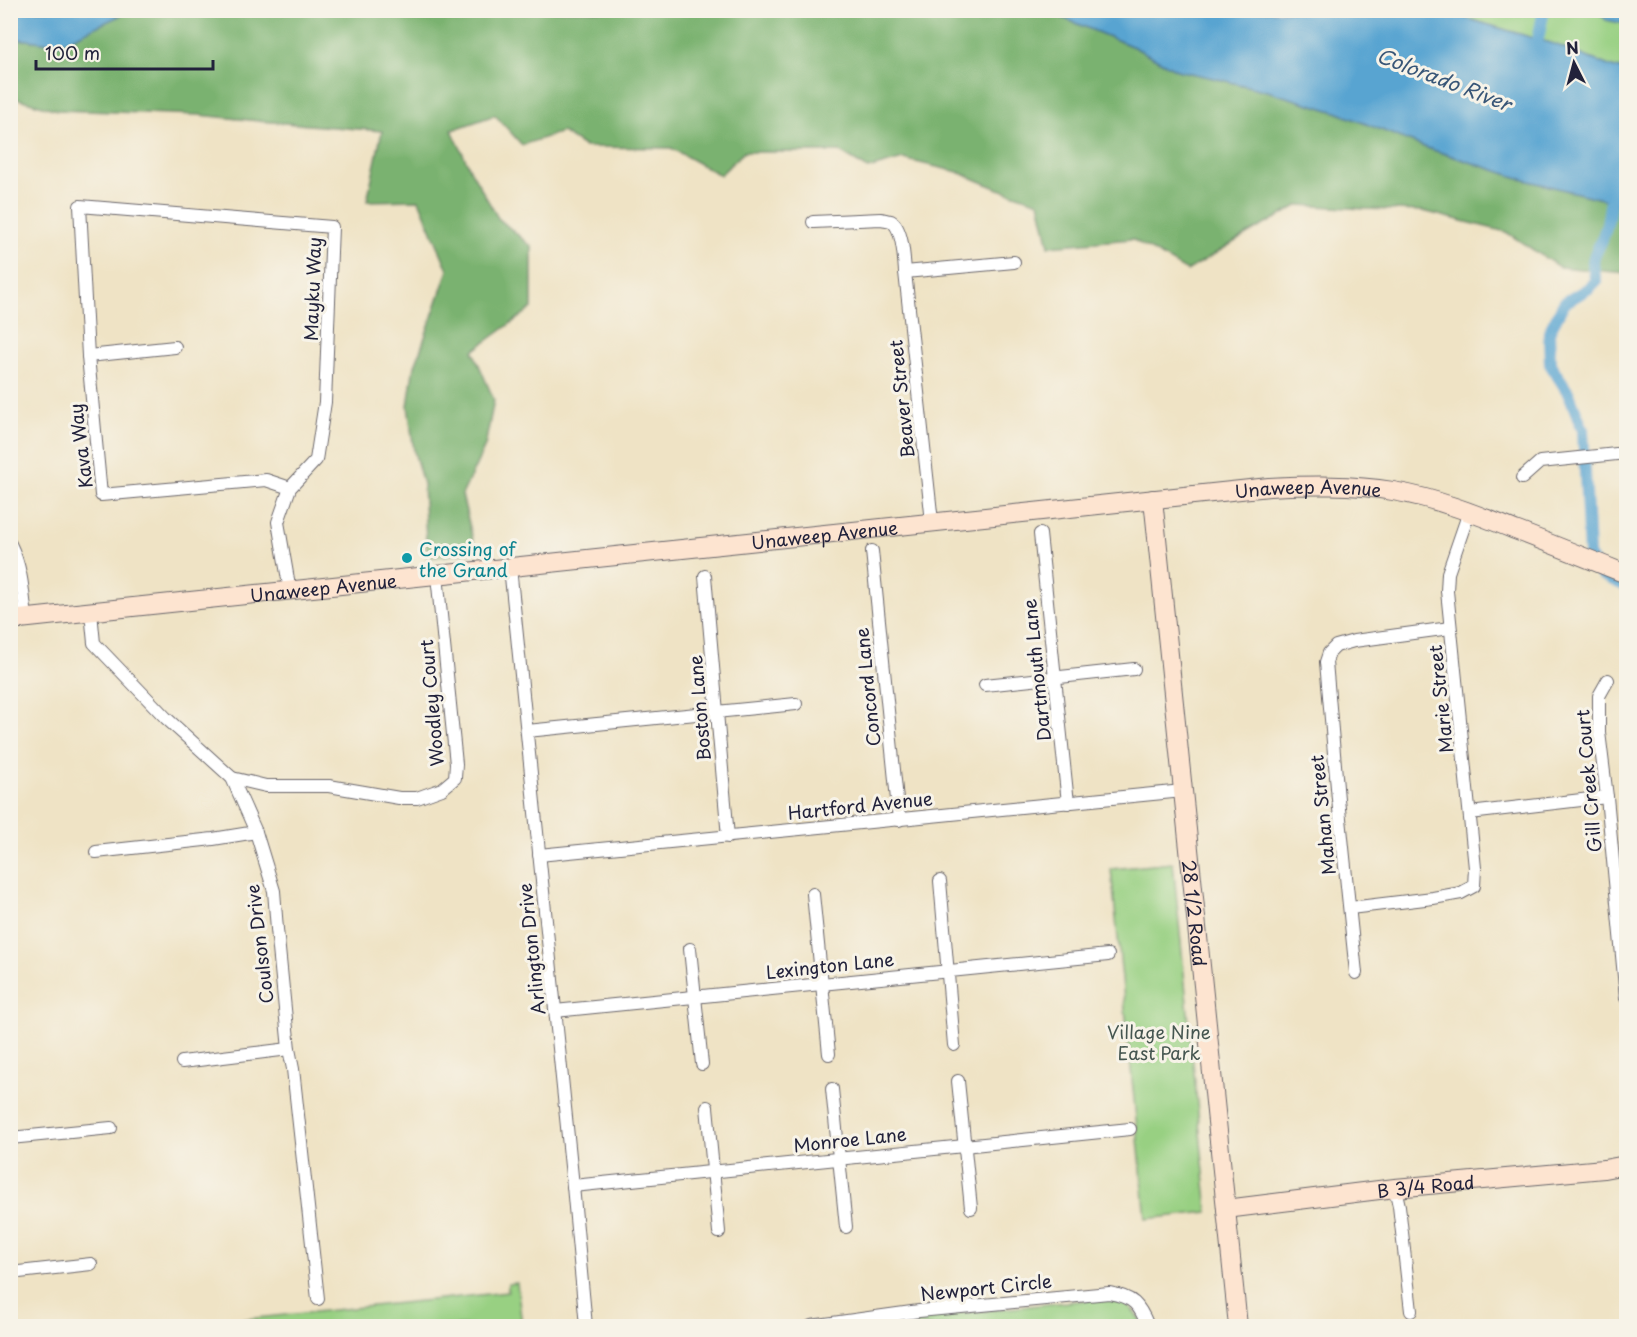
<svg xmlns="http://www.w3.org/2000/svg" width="1637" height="1337" viewBox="0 0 1637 1337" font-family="'Playpen Sans',sans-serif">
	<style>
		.green { fill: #98d082; stroke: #5d795e; stroke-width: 1.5 }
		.forest { fill: #7ab270; stroke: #4e6a56; stroke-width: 1.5 }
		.water { fill: #58a4d1; stroke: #3d6386; stroke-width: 1.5 }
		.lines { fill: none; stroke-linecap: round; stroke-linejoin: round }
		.canal { stroke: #58a4d1; stroke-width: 12 }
		.street-casing { stroke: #6a666b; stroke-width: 14 }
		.secondary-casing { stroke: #6a666b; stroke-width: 20 }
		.street { stroke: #fff; stroke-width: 12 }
		.secondary { stroke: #fde4d0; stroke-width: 18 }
		.culture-dot { fill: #0f9aa8; stroke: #f7f3e8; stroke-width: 2 }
		.labels { text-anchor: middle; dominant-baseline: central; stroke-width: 6; stroke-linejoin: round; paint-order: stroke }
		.street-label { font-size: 18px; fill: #22223b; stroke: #f7f3e8 }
		.culture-label { font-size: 18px; fill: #0d838f; stroke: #f7f3e8; text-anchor: start }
		.park-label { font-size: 18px; fill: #455650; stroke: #f7f3e8 }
		.water-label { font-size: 20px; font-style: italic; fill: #385677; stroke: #f7f3e8 }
	</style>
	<rect width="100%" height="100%" fill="#f7f3e8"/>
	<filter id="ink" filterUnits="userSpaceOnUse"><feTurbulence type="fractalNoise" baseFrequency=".0167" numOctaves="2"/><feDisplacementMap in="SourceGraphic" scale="12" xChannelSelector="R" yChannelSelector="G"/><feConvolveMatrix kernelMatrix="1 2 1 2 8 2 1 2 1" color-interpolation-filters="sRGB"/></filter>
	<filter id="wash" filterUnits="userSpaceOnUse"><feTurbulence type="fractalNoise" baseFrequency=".008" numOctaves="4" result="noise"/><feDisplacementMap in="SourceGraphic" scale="24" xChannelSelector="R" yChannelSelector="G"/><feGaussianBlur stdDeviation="1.35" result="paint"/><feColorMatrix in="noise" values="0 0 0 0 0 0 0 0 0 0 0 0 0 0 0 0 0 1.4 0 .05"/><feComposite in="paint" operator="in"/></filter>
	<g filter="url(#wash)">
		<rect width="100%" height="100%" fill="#efe3c5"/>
		<g class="green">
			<polygon points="1442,11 1626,11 1626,71 1609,66 1557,45"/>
			<polygon points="1173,863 1208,1212 1146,1219 1111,869"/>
			<polygon points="517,1283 522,1326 180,1326 508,1292 508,1284"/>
			<path d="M1096,1299C1121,1301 1132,1302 1143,1326H839Z"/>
		</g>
		<polygon class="forest" points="130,10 1046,11 1134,47 1177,70 1218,79 1267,91 1336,112 1427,148 1525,180 1626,205 1626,273 1559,267 1506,232 1423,211 1365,209 1299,205 1239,239 1187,271 1132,239 1049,246 1039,202 996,188 958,172 903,159 868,169 840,152 744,152 720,175 671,148 585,147 562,132 522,145 495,115 452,130 471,171 498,218 532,247 532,308 473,351 494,400 485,446 462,495 476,552 427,558 423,484 414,451 408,406 413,372 448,270 419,200 367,201 382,131 259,121 199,115 57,110 11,97 10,38 59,44"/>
		<g class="water">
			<polygon points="11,10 130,10 130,11 59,44 11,38"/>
			<polygon points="1046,11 1442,11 1557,45 1609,66 1626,71 1626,205 1525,180 1427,148 1336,112 1267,91 1218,79 1177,70 1134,47"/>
			<polygon points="1597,11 1626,11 1626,24 1606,20"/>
		</g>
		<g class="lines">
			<g class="canal">
				<polyline points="1538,39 1544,10"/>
				<path d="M1611,200C1609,211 1608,224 1604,234C1596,258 1589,253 1596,281L1589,288L1564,303L1549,332L1550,364L1569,394L1583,430L1589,555L1601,574L1626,586"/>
			</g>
		</g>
	</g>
	<g filter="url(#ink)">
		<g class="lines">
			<defs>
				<g id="street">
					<path d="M813,222L881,219C882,219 890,221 891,221C903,228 904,259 905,272L932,522"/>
					<polyline points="905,272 1014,262"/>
					<polyline points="88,356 175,347"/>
					<polyline points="1522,478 1540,462 1626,453"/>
					<polyline points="290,488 266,480 101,495 88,356 80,206 332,227 325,402 316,460 290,488 278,522 290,591"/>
					<polyline points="1040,534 1068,803"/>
					<path d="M10,544C22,568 23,592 26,618"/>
					<polyline points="872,551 899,820"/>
					<polyline points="510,567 573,1186 586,1326"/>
					<polyline points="705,576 728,837"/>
					<polyline points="91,612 94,643 166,718 232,778 256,832 274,891 277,929 289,1049 293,1069 318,1299"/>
					<polyline points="1608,680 1599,696 1599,732 1607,797 1626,998"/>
					<polyline points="985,685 1134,669"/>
					<polyline points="527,731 796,704"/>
					<polyline points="232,778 266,786 329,786 399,798 417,798 442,789 455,778 456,764 437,575"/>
					<polyline points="1470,813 1607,797"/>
					<polyline points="96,852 213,839 256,832"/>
					<polyline points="539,855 1183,791"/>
					<polyline points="940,881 954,1045"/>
					<polyline points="813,894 829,1054"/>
					<polyline points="1350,908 1433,898 1461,893 1474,886 1475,868 1447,591 1448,573 1469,512"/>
					<polyline points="690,949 702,1064"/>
					<polyline points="1356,973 1338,799 1326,662 1329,653 1336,646 1354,641 1450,628"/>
					<polyline points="555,1011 1108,955"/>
					<polyline points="182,1062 289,1049"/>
					<polyline points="958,1081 971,1208"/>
					<polyline points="832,1089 846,1227"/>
					<polyline points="707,1107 719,1232"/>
					<polyline points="10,1138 111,1128"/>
					<polyline points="573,1186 1130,1129"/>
					<polyline points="1395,1188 1399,1206 1411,1311"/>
					<polyline points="10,1273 91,1264"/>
					<path d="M811,1326L919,1311L1109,1293C1133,1297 1139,1304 1148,1326"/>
				</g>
				<g id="secondary">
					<path id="s1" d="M1153,499L1238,1326"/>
					<path id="s2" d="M10,620L1269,487C1311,485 1351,484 1393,491C1435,498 1476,514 1515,530C1552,544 1589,559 1626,574"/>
					<path id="s3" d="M1226,1209L1395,1188L1604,1169L1626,1165"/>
				</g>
			</defs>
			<use href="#street" class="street-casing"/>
			<use href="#secondary" class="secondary-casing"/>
			<use href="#street" class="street"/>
			<use href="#secondary" class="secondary"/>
		</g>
	</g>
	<circle class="culture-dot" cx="407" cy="558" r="6"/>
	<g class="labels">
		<g class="street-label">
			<text transform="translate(312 289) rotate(-88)">Mayku Way</text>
			<text transform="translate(901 399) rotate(-96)">Beaver Street</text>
			<text transform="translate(80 446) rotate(-97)">Kava Way</text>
			<text stroke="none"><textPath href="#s2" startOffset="1305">Unaweep Avenue</textPath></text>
			<text stroke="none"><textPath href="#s2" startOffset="819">Unaweep Avenue</textPath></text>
			<text stroke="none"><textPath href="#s2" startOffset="315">Unaweep Avenue</textPath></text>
			<text transform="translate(1036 670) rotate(-96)">Dartmouth Lane</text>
			<text transform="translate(867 687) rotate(-96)">Concord Lane</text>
			<text transform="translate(1440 699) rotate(-96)">Marie Street</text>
			<text transform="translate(431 703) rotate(-95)">Woodley Court</text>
			<text transform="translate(699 708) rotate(-95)">Boston Lane</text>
			<text transform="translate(1588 781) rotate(-95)">Gill Creek Court</text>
			<text transform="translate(860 805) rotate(-6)">Hartford Avenue</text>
			<text transform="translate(1322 815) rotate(-96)">Mahan Street</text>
			<text stroke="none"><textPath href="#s1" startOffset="416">28 1/2 Road</textPath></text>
			<text transform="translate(259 944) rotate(-97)">Coulson Drive</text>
			<text transform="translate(531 949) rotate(-96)">Arlington Drive</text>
			<text transform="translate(830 965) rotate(-6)">Lexington Lane</text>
			<text transform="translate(850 1139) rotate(-6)">Monroe Lane</text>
			<text stroke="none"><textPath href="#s3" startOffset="201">B 3/4 Road</textPath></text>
			<text transform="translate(986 1287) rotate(-6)">Newport Circle</text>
		</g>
		<g class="culture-label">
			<text x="419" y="548">Crossing of<tspan x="419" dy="21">the Grand</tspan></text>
		</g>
		<g class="park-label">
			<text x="1159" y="1031">Village Nine<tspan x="1159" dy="21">East Park</tspan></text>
		</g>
		<g class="water-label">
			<text transform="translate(1444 79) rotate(21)">Colorado River</text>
		</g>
	</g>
	<rect width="1637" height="1337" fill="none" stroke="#f7f3e8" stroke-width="36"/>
	<g transform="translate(1574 63) rotate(354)" stroke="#f7f3e8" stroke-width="4.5" paint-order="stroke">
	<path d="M0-4.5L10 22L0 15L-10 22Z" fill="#22223b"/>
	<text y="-9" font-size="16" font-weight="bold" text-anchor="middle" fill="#22223b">N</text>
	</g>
	<path d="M36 60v9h177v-9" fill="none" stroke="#22223b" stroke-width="3"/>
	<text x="45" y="60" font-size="18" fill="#22223b" stroke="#f7f3e8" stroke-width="4.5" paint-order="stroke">100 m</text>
</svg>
